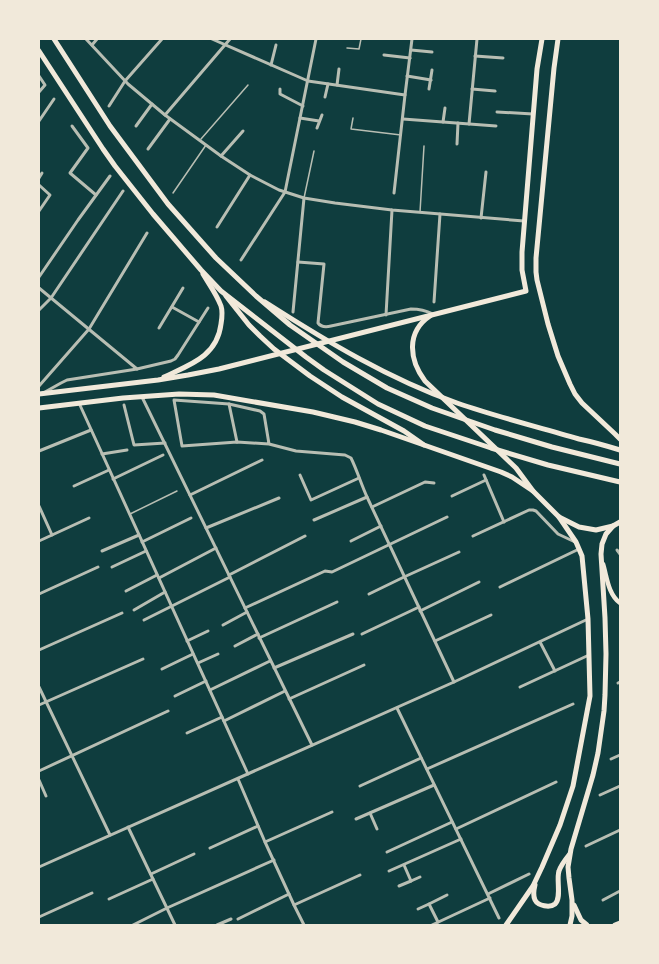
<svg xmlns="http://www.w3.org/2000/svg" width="659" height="964" viewBox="0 0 659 964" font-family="Arial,sans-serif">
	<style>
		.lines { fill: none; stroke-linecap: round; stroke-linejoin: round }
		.service { stroke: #b8beb3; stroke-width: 1.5 }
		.minor { stroke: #b8beb3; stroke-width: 3 }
		.secondary { stroke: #f1e9da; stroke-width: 4.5 }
		.primary { stroke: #f1e9da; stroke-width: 5 }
		.trunk { stroke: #f1e9da; stroke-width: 5 }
	</style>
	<rect width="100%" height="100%" fill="#0f3d3e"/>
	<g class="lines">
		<g class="service">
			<polyline points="347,48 359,49 361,39"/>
			<polyline points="353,118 351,129 401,135"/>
			<polyline points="201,139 248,85"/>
			<polyline points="173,193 206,145"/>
			<polyline points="304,198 314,151"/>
			<polyline points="420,212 424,146"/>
			<polyline points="130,514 177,491"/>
		</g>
		<g class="minor">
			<polyline points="86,39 128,84 165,115 221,156 250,175 279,190 304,198 335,203 392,210 524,221"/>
			<polyline points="212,39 308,81 405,95"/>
			<polyline points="92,45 97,39"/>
			<polyline points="411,50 432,52"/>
			<polyline points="384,55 410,58"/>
			<polyline points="475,56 503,58"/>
			<polyline points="271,65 276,45"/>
			<polyline points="39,76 45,85 39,92"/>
			<polyline points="407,76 431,80"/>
			<polyline points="337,85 339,69"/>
			<polyline points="280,89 280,94 303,106"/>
			<polyline points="429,89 432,70"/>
			<polyline points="472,89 495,91"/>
			<polyline points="325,97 328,84"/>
			<polyline points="109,106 125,81 162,39"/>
			<polyline points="497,112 533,114"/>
			<polyline points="165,115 230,39"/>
			<polyline points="300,118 319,121"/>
			<polyline points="403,119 496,126"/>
			<polyline points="39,121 54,99"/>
			<polyline points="443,122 445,108"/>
			<polyline points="469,124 477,39"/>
			<polyline points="72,126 88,148 70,173 96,195"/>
			<polyline points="136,126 152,104"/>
			<polyline points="317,128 322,115"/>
			<polyline points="457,144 458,123"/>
			<polyline points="148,149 170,119"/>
			<polyline points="221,156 243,131"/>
			<polyline points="39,178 42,173"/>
			<polyline points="39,185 50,195 39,211"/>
			<polyline points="394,193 405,95 412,39"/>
			<polyline points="481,218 486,172"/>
			<polyline points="217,227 250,175"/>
			<polyline points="241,260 285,192 316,39"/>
			<path d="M298,262L324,264L318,323C321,327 327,327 331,326L411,309C420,309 425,310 433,314"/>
			<polyline points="39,277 78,220 110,176"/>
			<polyline points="39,288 137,369"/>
			<polyline points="434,302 440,214"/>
			<polyline points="172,307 199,322"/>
			<polyline points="39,310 51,298 123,191"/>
			<polyline points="293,312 304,198"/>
			<polyline points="386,315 392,210"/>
			<polyline points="159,328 183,288"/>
			<polyline points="39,386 89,329 147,233"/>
			<polyline points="45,392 61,383 67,380 137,369 171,361 175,359 178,355 208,308"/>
			<polyline points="142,397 312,745"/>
			<polyline points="79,403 248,774"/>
			<polyline points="229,404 237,442"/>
			<polyline points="124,405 134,445 165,443"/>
			<path d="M269,444L264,414L260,411L229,404L174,400L182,446L237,442L269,444L296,451L345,455L351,458C357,470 361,484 367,497C396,559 425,620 454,682"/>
			<polyline points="39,451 91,430"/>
			<polyline points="102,454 127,450"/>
			<polyline points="300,475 311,500 359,478"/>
			<polyline points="484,475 504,522"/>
			<polyline points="113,479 163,455"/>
			<polyline points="74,486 109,470"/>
			<polyline points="190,495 262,460"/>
			<polyline points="452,496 486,480"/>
			<polyline points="39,506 52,535"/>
			<polyline points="372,507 425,482 434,483"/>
			<polyline points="314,520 367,497"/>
			<polyline points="206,528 279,498"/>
			<polyline points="473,536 529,510 533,510 536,511 558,534 575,542"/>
			<polyline points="39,541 89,518"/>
			<polyline points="351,541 381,526"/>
			<polyline points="142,542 191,518"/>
			<polyline points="617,550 620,554"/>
			<polyline points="102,551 139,535"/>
			<polyline points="112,567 146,551"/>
			<polyline points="229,575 305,536"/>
			<polyline points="159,578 216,548"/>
			<polyline points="500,587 579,549"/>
			<polyline points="126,591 157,575"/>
			<polyline points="39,594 98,567"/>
			<polyline points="369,594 404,577 459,552"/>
			<polyline points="245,608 325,571 332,572 447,517"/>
			<polyline points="134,610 165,592"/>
			<polyline points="420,611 479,582"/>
			<polyline points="144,620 230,577"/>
			<polyline points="223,625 247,612"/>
			<polyline points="362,634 419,607"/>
			<polyline points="259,638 337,602"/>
			<polyline points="187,641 208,631"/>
			<polyline points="435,641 491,615"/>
			<polyline points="540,642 555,671"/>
			<polyline points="235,646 258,634"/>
			<polyline points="39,650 122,613"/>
			<polyline points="198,663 218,654"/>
			<polyline points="274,668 353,634"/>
			<polyline points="162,669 193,654"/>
			<polyline points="618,683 620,682"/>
			<polyline points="39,687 110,835"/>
			<polyline points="520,687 589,655"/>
			<polyline points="210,690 270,661"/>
			<polyline points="175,696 206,681"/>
			<polyline points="289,699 364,665"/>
			<polyline points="39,705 143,659"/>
			<polyline points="397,708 499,918"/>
			<polyline points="224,721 285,691"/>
			<polyline points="187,733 222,717"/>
			<polyline points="611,759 620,755"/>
			<polyline points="427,769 573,704"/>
			<polyline points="39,771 168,711"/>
			<polyline points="238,779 265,842 294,905 304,925"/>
			<polyline points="39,780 46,796"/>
			<polyline points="360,786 421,758"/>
			<polyline points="600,795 620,786"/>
			<polyline points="370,813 377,829"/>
			<polyline points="356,819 434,785"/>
			<polyline points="128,827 175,925"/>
			<polyline points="456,829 556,782"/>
			<polyline points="265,842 332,812"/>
			<polyline points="586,846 620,830"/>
			<polyline points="210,848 258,826"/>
			<polyline points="387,852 452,822"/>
			<polyline points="404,865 411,881 420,877"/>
			<polyline points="39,867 454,682 588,619"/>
			<polyline points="389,871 461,839"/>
			<polyline points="151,874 194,854"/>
			<polyline points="399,886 411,881"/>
			<polyline points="488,894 529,874"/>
			<polyline points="109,899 153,879"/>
			<polyline points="603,900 620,891"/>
			<polyline points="294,905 360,875"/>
			<polyline points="418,909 429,904"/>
			<polyline points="39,917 92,893"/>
			<polyline points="238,919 289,894"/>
			<polyline points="438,922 429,904 447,895"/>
			<polyline points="133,925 167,908 274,860"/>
			<polyline points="217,925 231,919"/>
			<polyline points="432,925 490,898"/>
		</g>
		<path class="secondary" d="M603,564C607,577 608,594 620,603"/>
		<g class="primary">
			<polyline points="558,39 554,68 552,89 536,258 536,272 537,280 548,324 558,356 570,384 575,394 582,403 615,434 620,439"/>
			<polyline points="226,296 249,325 260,336 274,349 310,376 342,397 404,431 424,445 501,472 512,477 533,491"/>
			<path d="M265,302C326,341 389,379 457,403C497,417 539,427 579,439C593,442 607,446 620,450"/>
			<path d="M430,316C406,332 409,360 425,381L516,468L533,491L559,517L579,527L596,530L613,526L620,522"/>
			<path d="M164,377C189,365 217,357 221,324C222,318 223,312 221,306C217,295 209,284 203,274"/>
			<polyline points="39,394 158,380 188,375 219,369 526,291 522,270 522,252 537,69 542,39"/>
			<polyline points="39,408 123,398 179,394 214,395 313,412 355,422 381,430 424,445"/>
			<path d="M535,885C534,889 533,896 535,900C538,906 550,908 555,904C562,898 556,879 559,871C561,865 565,860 569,855"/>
			<polyline points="574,905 581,920 587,925"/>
			<polyline points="506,925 533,886 542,867 560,825 573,786 590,696 588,619 582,556 576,542 559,517"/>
			<polyline points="570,925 572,916 572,900 569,878 568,867 571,849 593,775 598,753 604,711 605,695 606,654 605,618 601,554 602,544 606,534 613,526"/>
			<polyline points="615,925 620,923"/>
		</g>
		<g class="trunk">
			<polyline points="54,39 110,126 168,204 216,258 256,296 290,325 343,362 387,388 432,408 495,430 552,447 620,464"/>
			<polyline points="39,51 103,149 115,166 153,214 201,270 221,291 306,357 324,370 378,404 425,426 491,448 548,465 620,482"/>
		</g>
	</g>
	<rect width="659" height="964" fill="none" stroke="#f1e9da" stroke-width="80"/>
</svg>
